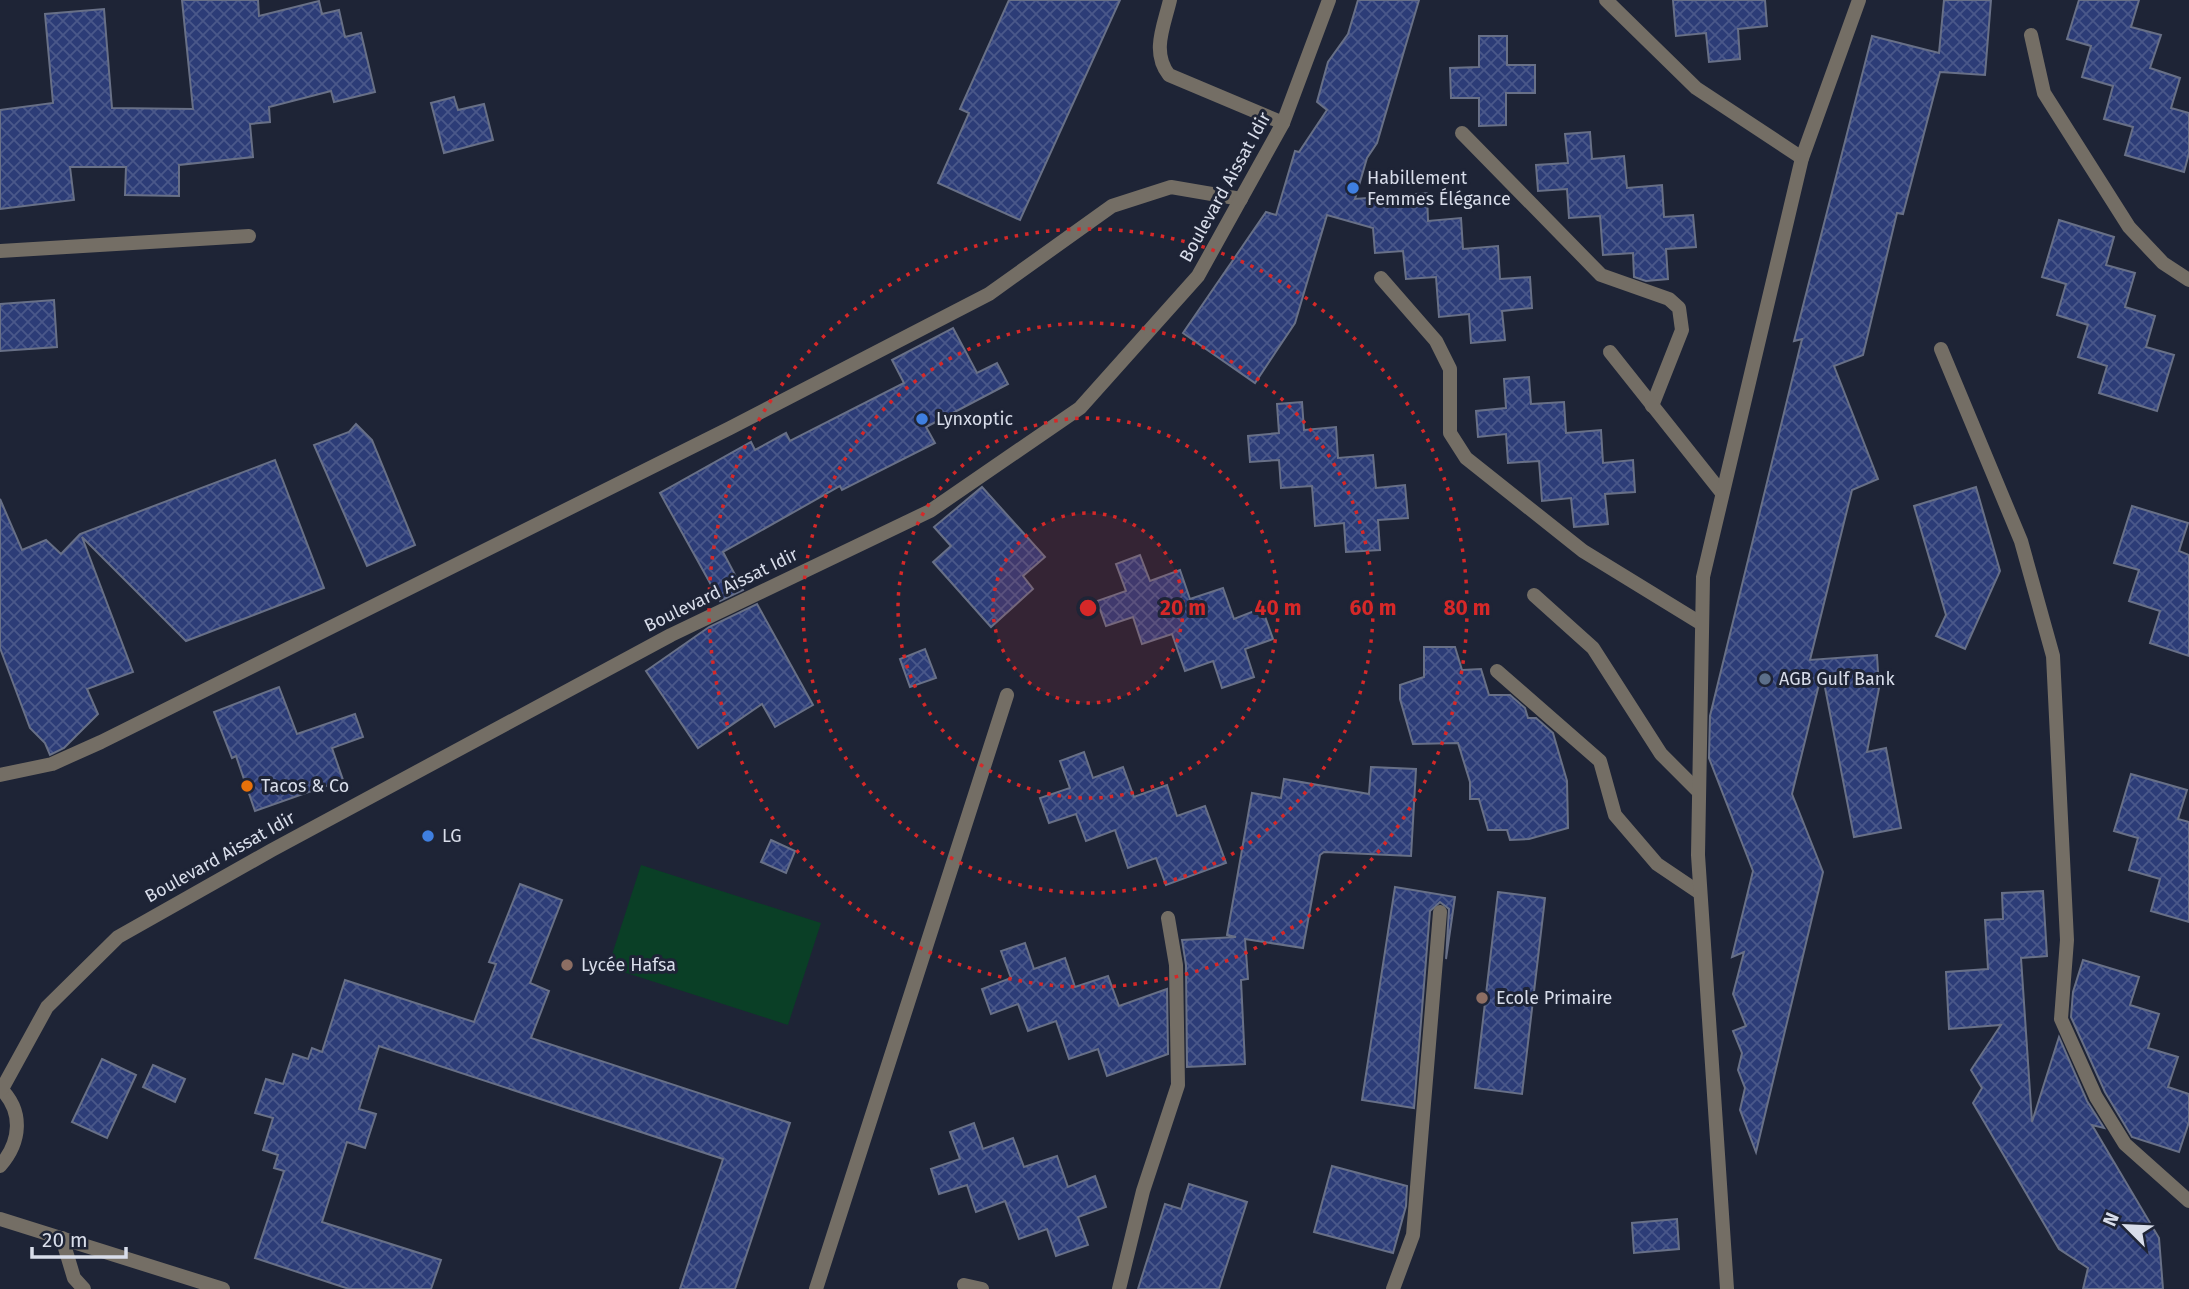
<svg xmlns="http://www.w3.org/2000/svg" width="2189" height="1289" viewBox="0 0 2189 1289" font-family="'Fira Sans',sans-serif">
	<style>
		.park { fill: #0a3f26 }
		.building { fill: url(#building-cross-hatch); stroke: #687087; stroke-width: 2 }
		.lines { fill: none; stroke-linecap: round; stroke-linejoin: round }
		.service { stroke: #746e65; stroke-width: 14 }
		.minor { stroke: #746e65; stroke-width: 14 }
		.tertiary { stroke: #746e65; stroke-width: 14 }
		.ring { fill: none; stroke: #d62828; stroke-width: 3.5; stroke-dasharray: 3.5 7 }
		.shop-dot { fill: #3f7fe0; stroke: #1e2436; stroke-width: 2.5 }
		.service-dot { fill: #5c6f8a; stroke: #1e2436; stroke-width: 2.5 }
		.food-dot { fill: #e8710a; stroke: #1e2436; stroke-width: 2.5 }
		.education-dot { fill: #8d6e63; stroke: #1e2436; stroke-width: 2.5 }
		.labels { text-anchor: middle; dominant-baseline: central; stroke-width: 6; stroke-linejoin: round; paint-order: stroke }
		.poi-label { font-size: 18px; fill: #d8ddea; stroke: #1e2436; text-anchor: start }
		.street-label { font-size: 18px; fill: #d8ddea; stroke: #1e2436 }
		.centre { fill: #d62828; stroke: #1e2436; stroke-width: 3.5 }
		.ring-label { font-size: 21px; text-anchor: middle; font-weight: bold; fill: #d62828; stroke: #1e2436; stroke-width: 6; stroke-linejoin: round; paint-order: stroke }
	</style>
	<defs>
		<pattern id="building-cross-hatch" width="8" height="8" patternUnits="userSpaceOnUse" patternTransform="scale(1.75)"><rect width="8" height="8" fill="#2c3c77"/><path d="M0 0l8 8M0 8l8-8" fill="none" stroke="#4a588a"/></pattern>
	</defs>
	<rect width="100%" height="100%" fill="#1e2436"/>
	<polygon class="park" points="641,865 821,923 788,1025 608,967"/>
	<g class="building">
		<polygon points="182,0 258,0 259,16 319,1 322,14 339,10 345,37 361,33 375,92 334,102 331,91 269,107 270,122 250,124 253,157 179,165 179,196 125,195 126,167 70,167 74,200 0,209 0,110 53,103 45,14 104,9 112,108 193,109"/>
		<polygon points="1009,0 1120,0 1020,220 938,183 969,113 960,109"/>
		<polygon points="1358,0 1419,0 1377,143 1367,158 1355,199 1427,193 1428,221 1461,218 1463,249 1498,246 1500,279 1530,277 1532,308 1502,311 1505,340 1471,343 1469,314 1439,317 1436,277 1406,279 1403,251 1375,253 1373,228 1327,215 1295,323 1255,383 1183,333 1266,212 1276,215 1295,151 1299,152 1327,110 1317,102 1328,62 1348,34"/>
		<polygon points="1673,0 1765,0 1767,26 1738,29 1740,59 1709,62 1706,33 1676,36"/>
		<polygon points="1944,0 1991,0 1985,75 1940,72 1903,214 1897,213 1863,355 1834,366 1878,479 1852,490 1810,660 1877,655 1879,688 1867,752 1886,748 1901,828 1854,837 1822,672 1792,794 1823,872 1756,1152 1740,1110 1745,1088 1738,1070 1742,1053 1733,1031 1746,1026 1733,994 1744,952 1732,957 1753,871 1709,758 1710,716 1802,339 1794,341 1872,36 1939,53"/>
		<polygon points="2079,0 2139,0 2131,27 2161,35 2150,68 2180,78 2171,108 2189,113 2189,153 2184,172 2125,155 2133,127 2104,119 2113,86 2082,77 2091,46 2067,39"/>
		<polygon points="1479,36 1507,36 1507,65 1535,65 1535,93 1506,93 1506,125 1479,126 1479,98 1451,98 1450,68 1479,67"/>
		<polygon points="454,97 458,110 484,104 493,140 444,153 431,103"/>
		<polygon points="1590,132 1592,159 1624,156 1627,188 1662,185 1664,217 1693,215 1696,247 1666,249 1668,279 1646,281 1634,277 1633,253 1603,255 1600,216 1569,218 1567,189 1538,191 1536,165 1568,163 1565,134"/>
		<polygon points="2059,220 2114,237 2106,265 2135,273 2125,307 2155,316 2146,347 2174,355 2157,411 2099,393 2107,366 2078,357 2088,325 2057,315 2066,284 2042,277"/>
		<polygon points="54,300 57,347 0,351 0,304"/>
		<polygon points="953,328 977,373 997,363 1008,384 926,427 935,443 842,490 840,486 723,552 743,590 720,601 660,493 751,442 755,450 786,433 790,441 904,383 892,360"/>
		<polygon points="1529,377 1531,404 1564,402 1566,433 1601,430 1603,463 1633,460 1635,492 1605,494 1608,524 1574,527 1571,498 1542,501 1539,461 1508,463 1506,434 1478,437 1476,411 1506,408 1504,379"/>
		<polygon points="1302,402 1304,430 1336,427 1338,458 1373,455 1376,488 1405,485 1408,518 1378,520 1380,550 1346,552 1344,523 1315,526 1312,486 1281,488 1279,460 1250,462 1248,436 1279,433 1277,404"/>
		<polygon points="356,424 372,440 415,545 367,566 314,445 349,432"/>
		<polygon points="275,460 324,588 186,641 82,537 133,672 87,689 98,714 64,748 50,755 45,743 30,728 0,648 0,499 22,550 46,540 61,554 80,534"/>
		<polygon points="982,487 1045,557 1023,576 1033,589 991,627 933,562 951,546 934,527"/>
		<polygon points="1976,487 2000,571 1965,649 1936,636 1946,615 1914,506"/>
		<polygon points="2132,506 2188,523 2179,551 2189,555 2189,656 2150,643 2160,611 2129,601 2139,570 2114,563"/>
		<polygon points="1140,555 1150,581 1180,570 1190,599 1223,588 1234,619 1262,608 1273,639 1245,649 1254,677 1222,688 1213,661 1185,671 1172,634 1142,644 1133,617 1106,626 1097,601 1126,591 1116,564"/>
		<polygon points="757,604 813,705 775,727 762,704 698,748 646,671 709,627"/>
		<polygon points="1424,647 1455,647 1462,670 1481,669 1489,695 1510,695 1525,708 1528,718 1536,718 1553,733 1567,781 1568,828 1529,839 1510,840 1507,830 1488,830 1479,799 1470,799 1470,782 1458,743 1413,744 1400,699 1400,685 1424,677"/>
		<polygon points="925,649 936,678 910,687 900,659"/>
		<polygon points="279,687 297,734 355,714 363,737 332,748 343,780 255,811 236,756 232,758 214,712"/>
		<polygon points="1084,752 1093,778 1123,767 1134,797 1167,785 1177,816 1205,806 1226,863 1166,885 1156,858 1128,868 1115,830 1086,841 1076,814 1049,823 1040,798 1070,788 1060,761"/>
		<polygon points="1371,767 1416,769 1411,856 1324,852 1320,855 1303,948 1245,939 1248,979 1241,980 1245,1064 1187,1067 1186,965 1182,940 1236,937 1227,935 1252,793 1281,798 1284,779 1369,794"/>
		<polygon points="2131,774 2187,790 2178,819 2189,822 2189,922 2151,911 2160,879 2129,870 2138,838 2114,831"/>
		<polygon points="771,840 795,851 786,873 761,862"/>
		<polygon points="520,884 562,900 530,983 549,991 531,1038 790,1123 735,1289 680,1289 723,1159 379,1046 359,1109 376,1114 365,1148 347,1142 322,1222 441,1260 431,1289 349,1289 255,1258 284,1171 274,1168 278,1155 263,1150 273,1118 255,1113 266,1079 283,1084 293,1054 308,1059 312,1048 322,1052 345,980 474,1022 496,964 489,962"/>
		<polygon points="1395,887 1455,897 1446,959 1449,909 1440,902 1430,911 1414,1108 1362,1100"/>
		<polygon points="2043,891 2047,956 2021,958 2032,1122 2059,1037 2087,1101 2104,1128 2092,1125 2159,1238 2163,1289 2083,1289 2088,1268 2059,1249 1973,1103 1982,1088 1971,1070 2001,1025 1949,1029 1946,972 1988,969 1985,920 2003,919 2002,893"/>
		<polygon points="1498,892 1545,898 1522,1094 1475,1088"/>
		<polygon points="1025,943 1034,969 1065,958 1075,987 1108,976 1119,1006 1167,989 1168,1054 1107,1076 1098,1049 1069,1059 1056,1021 1028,1031 1018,1004 991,1014 982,989 1011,978 1001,951"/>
		<polygon points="2083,960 2139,977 2130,1005 2159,1014 2148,1048 2178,1057 2168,1087 2189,1094 2189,1122 2179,1152 2132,1137 2105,1092 2071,1017 2073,992"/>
		<polygon points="102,1059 136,1075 107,1138 72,1122"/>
		<polygon points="153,1065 185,1079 175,1102 143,1087"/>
		<polygon points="974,1123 983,1149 1013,1138 1024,1167 1057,1156 1068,1187 1095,1176 1106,1207 1078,1217 1088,1245 1056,1256 1047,1229 1019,1239 1005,1201 976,1212 967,1185 939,1194 931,1169 960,1159 950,1132"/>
		<polygon points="1332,1166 1407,1186 1406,1206 1393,1253 1314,1232"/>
		<polygon points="1189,1184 1247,1202 1219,1289 1138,1289 1165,1204 1181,1209"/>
		<polygon points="1677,1219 1679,1249 1634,1253 1632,1223"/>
	</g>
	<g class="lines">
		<g class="service">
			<path d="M1170,0C1164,26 1151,52 1169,75L1283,123"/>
			<polyline points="62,1238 74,1278 84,1289"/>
			<polyline points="964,1285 982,1289"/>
			<polyline points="1393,1289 1413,1235 1440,912"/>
		</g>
		<g class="minor">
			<polyline points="1606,0 1696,88 1802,158"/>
			<polyline points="2031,35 2044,93 2129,227 2163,263 2189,280"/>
			<polyline points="1462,133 1601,275 1669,299 1679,308 1682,330 1652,406"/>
			<polyline points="0,251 249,236"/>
			<polyline points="1381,278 1436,341 1450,369 1450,433 1466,458 1583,551 1702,624"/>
			<polyline points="1941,349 2021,541 2053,656 2067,940 2061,1019 2096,1097 2125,1144 2189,1201"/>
			<polyline points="1610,352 1722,493"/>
			<polyline points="1534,595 1593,648 1661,754 1699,792"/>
			<polyline points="1497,671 1600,761 1615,815 1657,864 1700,893"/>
			<polyline points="0,775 52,764 101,742 730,428 989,294 1112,206 1171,187 1241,199"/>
			<polyline points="0,1219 223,1289"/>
			<polyline points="816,1289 1007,695"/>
			<polyline points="1119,1289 1143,1191 1178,1085 1176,965 1168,918"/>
		</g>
		<g class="tertiary">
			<path d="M0,1088C24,1111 21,1142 0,1166"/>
			<polyline points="2,1089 47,1007 118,937 272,850 671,635 930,511 1080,408 1198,276 1283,123 1329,0"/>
			<polyline points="1727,1289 1698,855 1703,577 1802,158 1859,0"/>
		</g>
	</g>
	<circle cx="1088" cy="608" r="95" fill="#d62828" fill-opacity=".12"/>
	<g class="ring">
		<circle cx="1088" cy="608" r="95"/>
		<circle cx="1088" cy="608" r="190"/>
		<circle cx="1088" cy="608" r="285"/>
		<circle cx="1088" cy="608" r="379"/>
	</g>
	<g class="shop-dot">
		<circle cx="1353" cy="188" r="7"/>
		<circle cx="922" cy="419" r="7"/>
		<circle cx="428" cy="836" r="7"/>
	</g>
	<circle class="service-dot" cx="1765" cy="679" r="7"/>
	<circle class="food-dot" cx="247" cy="786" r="7"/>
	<g class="education-dot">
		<circle cx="567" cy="965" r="7"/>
		<circle cx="1482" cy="998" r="7"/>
	</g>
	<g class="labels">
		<g class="poi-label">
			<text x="1367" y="178">Habillement<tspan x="1367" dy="21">Femmes Élégance</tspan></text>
			<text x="936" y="419">Lynxoptic</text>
			<text x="1779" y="679">AGB Gulf Bank</text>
			<text x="261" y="786">Tacos &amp; Co</text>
			<text x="442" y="836">LG</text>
			<text x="581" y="965">Lycée Hafsa</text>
			<text x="1496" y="998">Ecole Primaire</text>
		</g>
		<g class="street-label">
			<text transform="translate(1225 187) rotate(-61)">Boulevard Aissat Idir</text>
			<text transform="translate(721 590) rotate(-26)">Boulevard Aissat Idir</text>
			<text transform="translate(220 857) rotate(-29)">Boulevard Aissat Idir</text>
		</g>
	</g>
	<circle cx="1088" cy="608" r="10" class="centre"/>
	<g class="ring-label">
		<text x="1183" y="615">20 m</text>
		<text x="1278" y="615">40 m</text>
		<text x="1373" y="615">60 m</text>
		<text x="1467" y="615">80 m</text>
	</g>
	<g transform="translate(2126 1226) rotate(294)" stroke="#1e2436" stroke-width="5" paint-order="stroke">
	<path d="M0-5L12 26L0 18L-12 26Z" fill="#d8ddea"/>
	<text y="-10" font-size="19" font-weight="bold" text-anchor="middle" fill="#d8ddea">N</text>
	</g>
	<path d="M32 1247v10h94v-10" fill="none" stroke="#d8ddea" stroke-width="3.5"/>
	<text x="42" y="1247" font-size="21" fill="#d8ddea" stroke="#1e2436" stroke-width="5" paint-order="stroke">20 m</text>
</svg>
